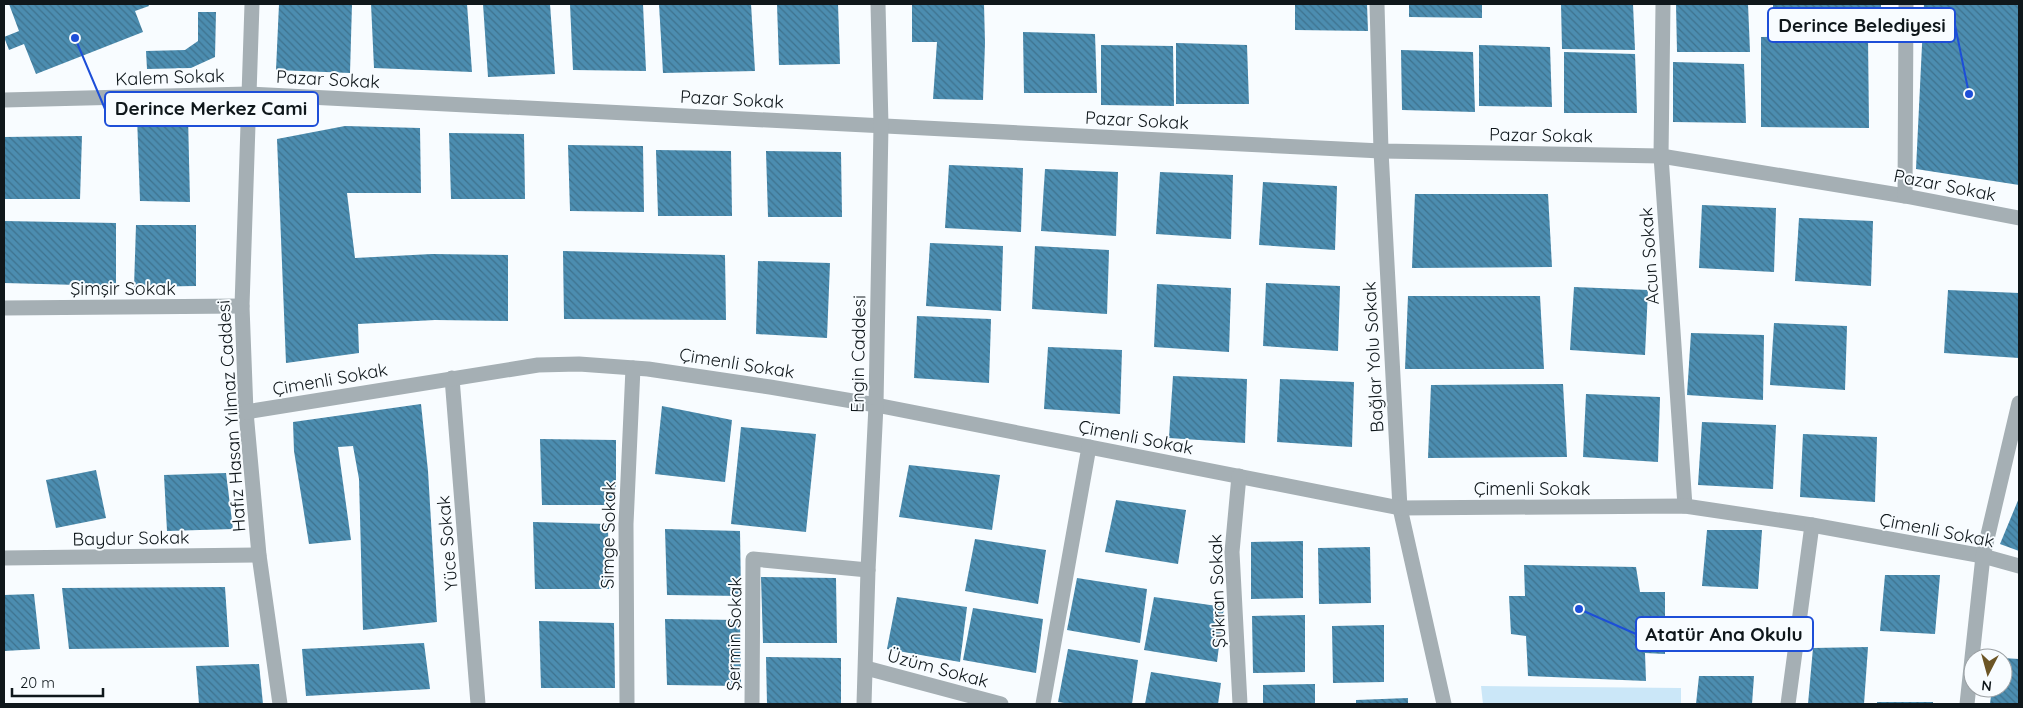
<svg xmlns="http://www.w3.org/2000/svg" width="2023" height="708" viewBox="0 0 2023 708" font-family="Quicksand,sans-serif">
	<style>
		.green { fill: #cbe7f8 }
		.building { fill: url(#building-back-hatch) }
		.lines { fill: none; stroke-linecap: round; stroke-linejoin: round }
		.minor { stroke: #a5afb4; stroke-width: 15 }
		.labels { text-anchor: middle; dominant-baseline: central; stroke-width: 4; stroke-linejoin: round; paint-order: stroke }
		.street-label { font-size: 18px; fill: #0f171b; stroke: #f8fcff }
		.leader { fill: none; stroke: #1d4ed8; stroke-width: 2 }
		.callout-dot { fill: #1d4ed8; stroke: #f8fcff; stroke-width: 2 }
		.callout { fill: #f8fcff; stroke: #1d4ed8; stroke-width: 2 }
		.callout-label { font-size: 19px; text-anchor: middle; font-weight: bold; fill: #0f171b }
	</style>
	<defs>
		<pattern id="building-back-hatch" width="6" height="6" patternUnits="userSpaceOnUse" patternTransform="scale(1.25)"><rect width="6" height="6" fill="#4c8db0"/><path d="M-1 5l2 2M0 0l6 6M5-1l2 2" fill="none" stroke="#3e728e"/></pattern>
	</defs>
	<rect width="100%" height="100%" fill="#f8fcff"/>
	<polygon class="green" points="1481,686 1681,688 1681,704 1483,704"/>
	<g class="building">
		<polygon points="9,4 148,4 149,6 135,11 143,32 36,74 24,44 9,50 4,37 19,31"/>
		<polygon points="279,4 352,4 350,73 276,70"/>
		<polygon points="371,4 467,4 472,72 374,68"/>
		<polygon points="483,4 550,4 555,74 488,77"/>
		<polygon points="570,4 643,4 646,71 573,70"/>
		<polygon points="659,4 751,4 755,71 663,73"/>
		<polygon points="777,4 838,4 840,64 779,65"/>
		<polygon points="912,4 984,4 985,43 983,100 933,99 937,42 912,42"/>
		<polygon points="1295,4 1367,4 1368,31 1295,30"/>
		<polygon points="1409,4 1482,4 1482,18 1409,17"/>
		<polygon points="1561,4 1633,4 1635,50 1562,49"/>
		<polygon points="1676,4 1748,4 1750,52 1677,52"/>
		<rect x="1773" y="4" width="108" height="15"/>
		<polygon points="1924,4 2019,4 2019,185 1916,169"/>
		<polygon points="198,12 216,12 215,57 191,68 147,69 146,51 185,50 198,41"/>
		<polygon points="1023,32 1095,34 1097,93 1024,93"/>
		<polygon points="1868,36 1869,128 1761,127 1761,37"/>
		<polygon points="1176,43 1247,45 1249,104 1176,104"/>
		<polygon points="1101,45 1173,46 1174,106 1101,105"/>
		<polygon points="1479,45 1550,47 1552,107 1479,106"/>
		<polygon points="1401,50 1473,52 1475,112 1402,110"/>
		<polygon points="1564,52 1635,54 1637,113 1564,113"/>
		<polygon points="1673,62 1744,64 1746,123 1673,122"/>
		<polygon points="137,116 188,116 190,202 140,201"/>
		<polygon points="345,126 420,128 421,193 347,193 355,258 432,254 508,255 508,321 435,320 358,324 359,353 286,363 277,139"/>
		<polygon points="449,133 524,134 525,199 451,199"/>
		<polygon points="82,136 80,199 4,199 4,137"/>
		<polygon points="568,145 643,146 644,212 570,211"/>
		<polygon points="656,150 731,151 732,216 658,216"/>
		<polygon points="766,151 841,152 842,217 768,217"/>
		<polygon points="949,165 1023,168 1021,232 945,228"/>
		<polygon points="1045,169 1118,172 1116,236 1041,231"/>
		<polygon points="1160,172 1233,175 1231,239 1156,234"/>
		<polygon points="1263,182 1337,186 1335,250 1259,245"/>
		<polygon points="1415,194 1548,194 1552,267 1412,268"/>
		<polygon points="1702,205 1776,208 1774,272 1699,268"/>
		<polygon points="1799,218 1873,221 1871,286 1795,281"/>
		<polygon points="4,221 116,223 116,286 4,283"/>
		<polygon points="136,225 196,225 196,286 134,287"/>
		<polygon points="930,243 1003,246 1001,311 926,306"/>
		<polygon points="1035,246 1109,250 1107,314 1032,309"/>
		<polygon points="563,251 725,255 726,320 564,319"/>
		<polygon points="758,261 830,263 827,338 756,334"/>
		<polygon points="1266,283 1340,286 1338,351 1263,346"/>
		<polygon points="1157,284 1231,288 1229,352 1154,347"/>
		<polygon points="1574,287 1648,290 1645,355 1570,350"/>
		<polygon points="1948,290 2019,293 2019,358 1944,353"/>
		<polygon points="1408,296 1540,296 1544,369 1405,369"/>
		<polygon points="917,316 991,319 989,383 914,378"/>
		<polygon points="1774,323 1847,326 1845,390 1770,385"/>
		<polygon points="1691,333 1764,335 1763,400 1687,395"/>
		<polygon points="1048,347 1122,350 1120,414 1044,409"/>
		<polygon points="1173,376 1247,379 1245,443 1169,438"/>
		<polygon points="1280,379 1354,382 1352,447 1277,442"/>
		<polygon points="1563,384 1567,457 1428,458 1431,385"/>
		<polygon points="1586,394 1660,397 1658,462 1583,457"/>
		<polygon points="421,404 428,471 437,622 363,630 359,479 353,446 338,447 351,540 309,544 294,451 293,422"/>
		<polygon points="662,406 732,420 725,482 655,474"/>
		<polygon points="1702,422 1776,425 1773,489 1698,485"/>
		<polygon points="741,427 816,434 806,532 731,524"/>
		<polygon points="1803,434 1877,437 1875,502 1800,497"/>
		<polygon points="540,439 616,440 616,505 542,505"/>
		<polygon points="909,465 1000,475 992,530 899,517"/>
		<polygon points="96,470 106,518 56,528 46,480"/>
		<polygon points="226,473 233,529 167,531 164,475"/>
		<polygon points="2019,498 2019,551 2000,544"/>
		<polygon points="1116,500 1186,510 1178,564 1105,552"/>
		<polygon points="533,522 608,524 609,589 535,589"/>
		<polygon points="665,529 740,531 741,596 667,595"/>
		<polygon points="1707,530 1762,530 1758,589 1702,586"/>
		<polygon points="975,539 1046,550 1038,604 965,591"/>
		<polygon points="1303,541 1303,598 1251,599 1251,542"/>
		<polygon points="1370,547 1371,603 1319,604 1318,548"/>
		<polygon points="1524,565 1636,567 1640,592 1665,592 1665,654 1645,653 1646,681 1528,676 1526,636 1511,634 1509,596 1525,596"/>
		<polygon points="1885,575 1940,575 1935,634 1880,631"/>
		<polygon points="761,577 836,578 837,643 763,643"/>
		<polygon points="1077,578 1147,589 1140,643 1067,630"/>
		<polygon points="225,587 229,647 69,649 62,588"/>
		<polygon points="34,594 40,649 4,651 4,595"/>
		<polygon points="897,597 967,607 960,662 887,649"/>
		<polygon points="1154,597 1224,607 1217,662 1144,650"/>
		<polygon points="973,608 1043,619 1036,673 963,660"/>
		<polygon points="1305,615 1305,672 1253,673 1252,616"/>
		<polygon points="665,619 740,620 741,686 667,685"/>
		<polygon points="539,621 614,623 615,688 541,688"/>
		<polygon points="1384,625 1384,682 1333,683 1332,626"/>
		<polygon points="424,643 430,689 306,696 302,649"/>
		<polygon points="1868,647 1864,704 1808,704 1813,648"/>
		<polygon points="1068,649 1138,660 1132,704 1071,704 1058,702"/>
		<polygon points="766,657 841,658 841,704 767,704"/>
		<polygon points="2003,658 2019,659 2019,704 1990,704 1992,688 2003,688"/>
		<polygon points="259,664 263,704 199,704 196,666"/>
		<polygon points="1151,672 1221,683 1218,704 1145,704"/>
		<polygon points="1699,676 1754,676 1752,704 1696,704"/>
		<polygon points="1315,684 1315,704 1263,704 1263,685"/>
		<polygon points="1408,698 1408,704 1356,704 1356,700"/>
		<rect x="1877" y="702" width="56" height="2"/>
	</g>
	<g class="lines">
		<g class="minor">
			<polyline points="252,4 242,306 246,412 259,555 280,704"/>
			<polyline points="1377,4 1381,151 1400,508 1444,704"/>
			<polyline points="1663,4 1661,156 1685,506"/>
			<polyline points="4,100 248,94 1381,151 1661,156 1905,196 2019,218"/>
			<polyline points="1905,196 1906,4"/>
			<polyline points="4,308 242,306"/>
			<polyline points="452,378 478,704"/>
			<polyline points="246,412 538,365 579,364 648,369 770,387 876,405 1400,508 1685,506 1812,525 1983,556 2019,566"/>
			<polyline points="1239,476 1232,552 1240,704"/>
			<polyline points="4,558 259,555"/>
			<polyline points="866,668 1001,704"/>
			<polyline points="627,704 626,524 633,368"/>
			<polyline points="752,704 753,559 868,570"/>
			<polyline points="864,704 868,570 876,405 881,125 878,4"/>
			<polyline points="1043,704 1089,447"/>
			<polyline points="1788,704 1812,525"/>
			<polyline points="1967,704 1983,556 2019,403"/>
		</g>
	</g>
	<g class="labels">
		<g class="street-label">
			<text transform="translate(170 77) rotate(-2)">Kalem Sokak</text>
			<text transform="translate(328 79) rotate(3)">Pazar Sokak</text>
			<text transform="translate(732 99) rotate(3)">Pazar Sokak</text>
			<text transform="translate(1137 120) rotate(3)">Pazar Sokak</text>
			<text transform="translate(1541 135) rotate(1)">Pazar Sokak</text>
			<text transform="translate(1945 185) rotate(11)">Pazar Sokak</text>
			<text transform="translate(1649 256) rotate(-94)">Acun Sokak</text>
			<text x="123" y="288">Şimşir Sokak</text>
			<text transform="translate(858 354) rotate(-89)">Engin Caddesi</text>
			<text transform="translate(1373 357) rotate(-93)">Bağlar Yolu Sokak</text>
			<text transform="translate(737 363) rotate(9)">Çimenli Sokak</text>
			<text transform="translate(330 379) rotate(-10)">Çimenli Sokak</text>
			<text transform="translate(231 416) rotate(-94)">Hafız Hasan Yılmaz Caddesi</text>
			<text transform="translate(1136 437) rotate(11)">Çimenli Sokak</text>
			<text x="1532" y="488">Çimenli Sokak</text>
			<text transform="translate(1937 530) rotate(11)">Çimenli Sokak</text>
			<text transform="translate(608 535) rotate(-89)">Simge Sokak</text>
			<text transform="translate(131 538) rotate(-1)">Baydur Sokak</text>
			<text transform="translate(447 543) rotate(-95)">Yüce Sokak</text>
			<text transform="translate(1217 591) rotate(-92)">Şükran Sokak</text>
			<text transform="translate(734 634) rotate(-89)">Şermin Sokak</text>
			<text transform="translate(938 668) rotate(15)">Üzüm Sokak</text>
		</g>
	</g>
	<path class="leader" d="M1969 94L1955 25M75 38L105 109M1579 609L1636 634"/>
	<g class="callout-dot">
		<circle cx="1969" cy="94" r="5"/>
		<circle cx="75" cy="38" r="5"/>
		<circle cx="1579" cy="609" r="5"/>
	</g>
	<g class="callout">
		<rect x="1768" y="8" width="187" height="34" rx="5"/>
		<rect x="105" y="92" width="213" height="34" rx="5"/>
		<rect x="1636" y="617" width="177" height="34" rx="5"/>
	</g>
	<g class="callout-label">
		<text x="1862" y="32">Derince Belediyesi</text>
		<text x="211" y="115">Derince Merkez Cami</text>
		<text x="1724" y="641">Atatür Ana Okulu</text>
	</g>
	<rect width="2023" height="708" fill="none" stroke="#0f171b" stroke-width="10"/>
	<g transform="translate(1988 673) rotate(186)"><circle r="24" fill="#f8fcff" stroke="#9ba0a4"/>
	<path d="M0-4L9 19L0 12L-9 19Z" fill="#6c5525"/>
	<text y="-8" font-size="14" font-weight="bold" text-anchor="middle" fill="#0f171b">N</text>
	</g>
	<path d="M12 688v8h91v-8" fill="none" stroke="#0f171b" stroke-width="2.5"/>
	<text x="20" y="688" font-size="15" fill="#0f171b" stroke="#f8fcff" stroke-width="4" paint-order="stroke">20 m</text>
</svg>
